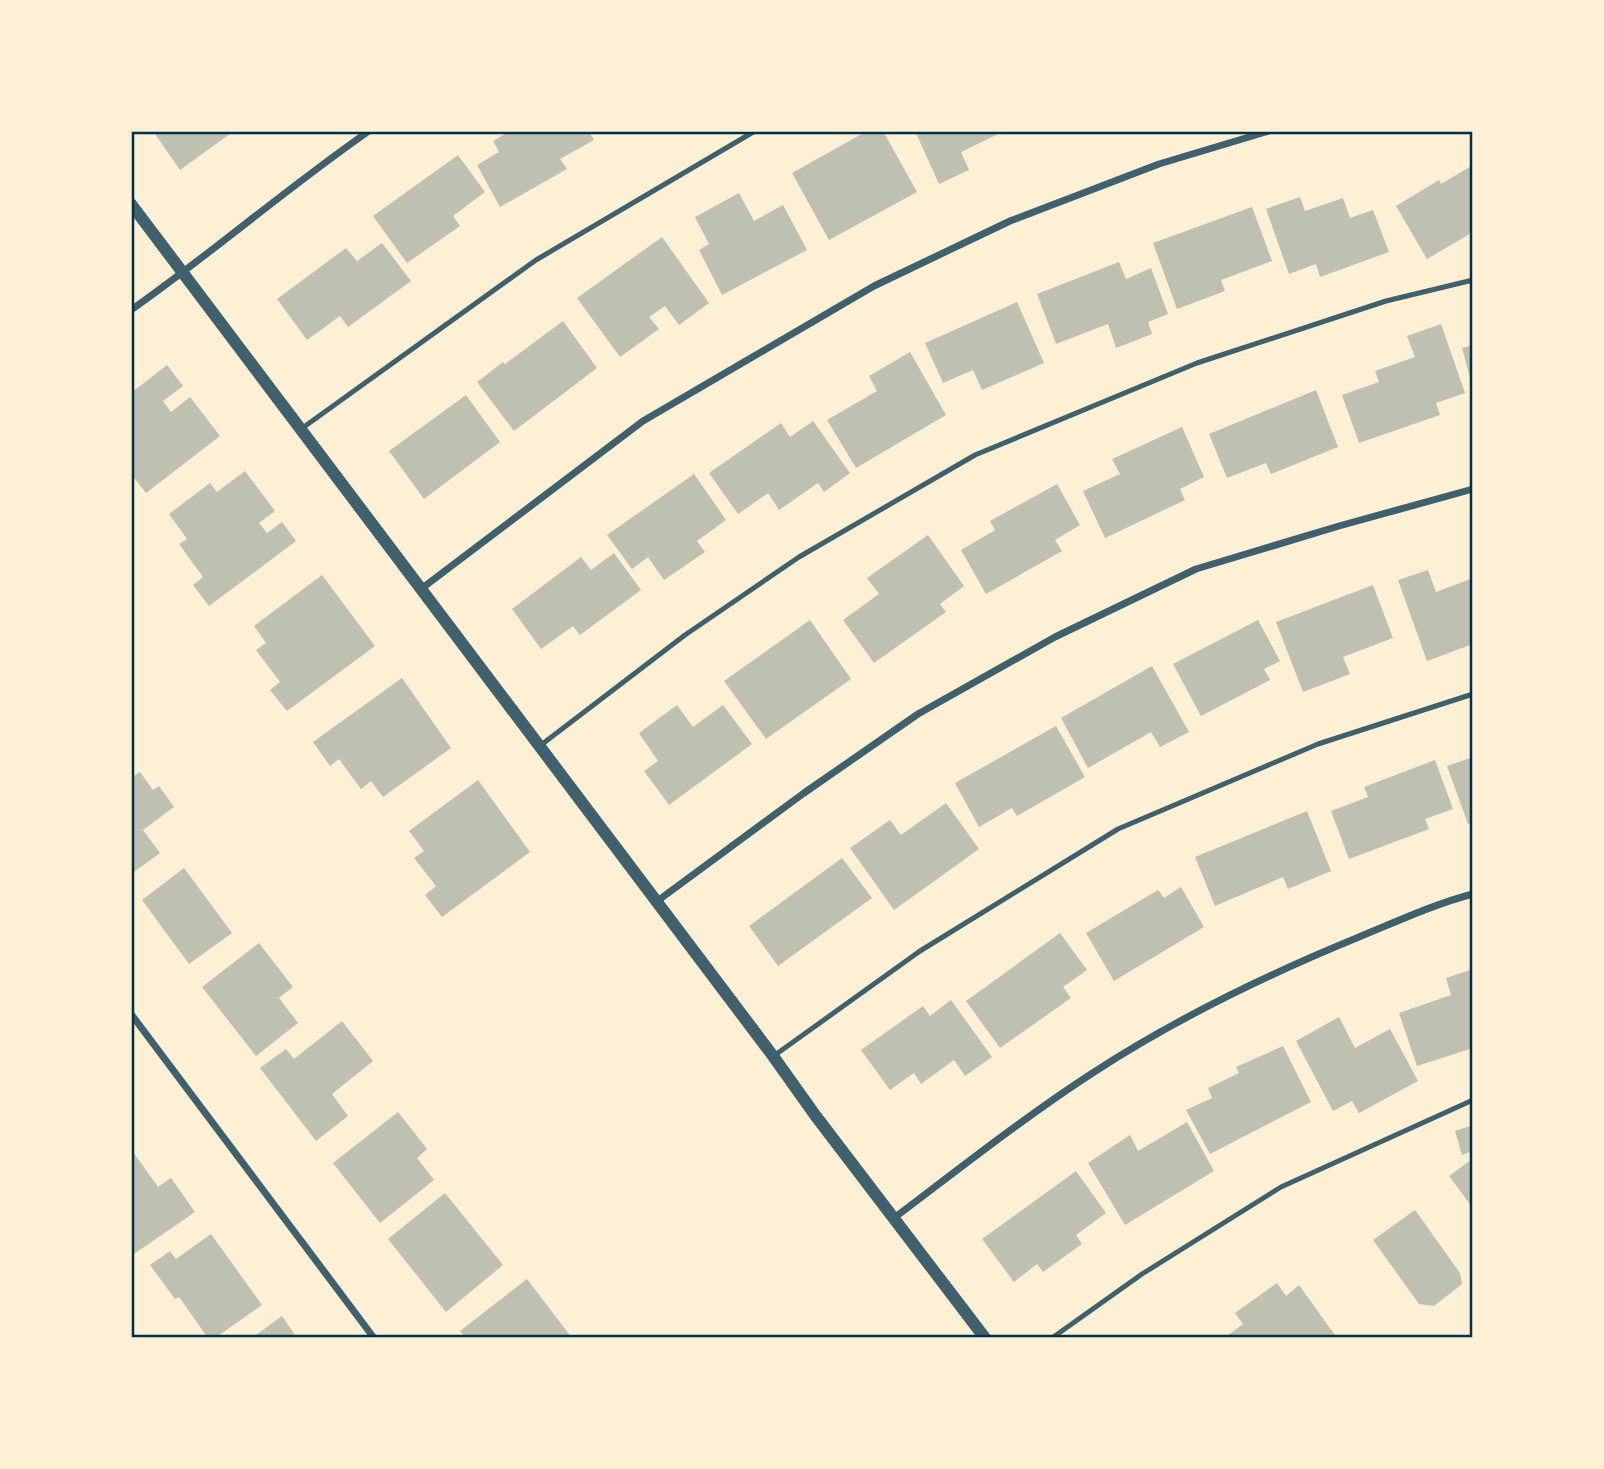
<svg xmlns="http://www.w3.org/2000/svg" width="1604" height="1469" viewBox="0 0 1604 1469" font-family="Poppins,sans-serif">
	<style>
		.building { fill: #bec0b2 }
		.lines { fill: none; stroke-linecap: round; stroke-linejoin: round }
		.service { stroke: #3f606c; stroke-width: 5 }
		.minor { stroke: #3f606c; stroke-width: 7 }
		.tertiary { stroke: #3f606c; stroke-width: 12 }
		.neatline { fill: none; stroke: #003049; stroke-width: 2.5 }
	</style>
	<rect width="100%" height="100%" fill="#fdf0d5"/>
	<g class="building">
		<polygon points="153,131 234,131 180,170"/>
		<polygon points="510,131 589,131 594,140 560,159 567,169 500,207 477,165 499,152 493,141"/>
		<polygon points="867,131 883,131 917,192 829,240 792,173"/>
		<polygon points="915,131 997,131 998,134 961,152 969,170 939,184"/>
		<polygon points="458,155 485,192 453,216 460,226 407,263 373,216"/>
		<polygon points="1473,165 1473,232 1427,259 1396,206 1439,180 1441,184"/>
		<polygon points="739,193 754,221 783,205 807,250 722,295 699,250 709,244 695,217"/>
		<polygon points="1300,197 1305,211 1343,198 1350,218 1373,210 1389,252 1320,277 1316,264 1289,274 1266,209"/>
		<polygon points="1252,207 1272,261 1221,280 1225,291 1177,309 1153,243"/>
		<polygon points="662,237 709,303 679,325 665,306 649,317 659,329 620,357 577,298"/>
		<polygon points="382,243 411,281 348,327 340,316 307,340 277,299 346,248 357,261"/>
		<polygon points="1119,262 1126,279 1151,268 1168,314 1148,322 1152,334 1116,348 1108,324 1056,344 1037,294"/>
		<polygon points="1017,302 1044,363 982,390 973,370 943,383 925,343"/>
		<polygon points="563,321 597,368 514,431 477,382 503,362 505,364"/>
		<polygon points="1441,324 1465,393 1436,403 1440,415 1359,443 1342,395 1379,382 1375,371 1415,357 1407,336"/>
		<polygon points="1473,345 1473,385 1472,385 1462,348"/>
		<polygon points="910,352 946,415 856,468 827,420 877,391 869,376"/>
		<polygon points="167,365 183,386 163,401 171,412 190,397 220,436 146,493 131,474 131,393"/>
		<polygon points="1316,390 1338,447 1271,474 1266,463 1227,478 1209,434"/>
		<polygon points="466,395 500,442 424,499 389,451"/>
		<polygon points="813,421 850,473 824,492 818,483 779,510 768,493 738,514 709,473 781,423 790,437"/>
		<polygon points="1182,427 1204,477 1180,489 1185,500 1105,538 1083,491 1120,474 1112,459"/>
		<polygon points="245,471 275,511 259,523 267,533 282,522 296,541 209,606 193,585 203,577 179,544 187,539 169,514 210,483 217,492"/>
		<polygon points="694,474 726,520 697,541 705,552 664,580 648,557 632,569 607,535"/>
		<polygon points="1057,484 1080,525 1055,540 1062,551 986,594 961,550 995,530 990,521"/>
		<polygon points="928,535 964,586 940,604 946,612 874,663 843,620 879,594 867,578"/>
		<polygon points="614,553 641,590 580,635 573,626 541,649 512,609 581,557 591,570"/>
		<polygon points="1428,570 1436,592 1473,578 1473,644 1427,661 1398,580"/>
		<polygon points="322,575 375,646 287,711 270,690 280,682 256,650 266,643 254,626"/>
		<polygon points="1373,585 1393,638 1343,657 1350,674 1303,692 1276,622"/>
		<polygon points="810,620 851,679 766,739 724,681"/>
		<polygon points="1258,620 1280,661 1264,669 1270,680 1201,716 1173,664"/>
		<polygon points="1152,666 1189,732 1160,747 1151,732 1088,768 1061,718"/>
		<polygon points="402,678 451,748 383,797 371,781 361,789 339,759 330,766 313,742"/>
		<polygon points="677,705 693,727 723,705 752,744 669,805 644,771 658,761 639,733"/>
		<polygon points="1056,726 1085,777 1017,816 1012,808 979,827 955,783"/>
		<polygon points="1473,757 1473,822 1468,824 1447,766"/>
		<polygon points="1435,760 1453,809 1425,819 1429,829 1349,859 1331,811 1368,797 1364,787"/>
		<polygon points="140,772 153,790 159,786 174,807 143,830 160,853 131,874 131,778"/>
		<polygon points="478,780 530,852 442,917 425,895 436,886 414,858 424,851 409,831"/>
		<polygon points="946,803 979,849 894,910 850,848 890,820 901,835"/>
		<polygon points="1307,811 1331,871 1288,889 1283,877 1215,906 1195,857"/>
		<polygon points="842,858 872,898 778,966 749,926"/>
		<polygon points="184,868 232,933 189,964 142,900"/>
		<polygon points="1181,887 1204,927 1114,981 1086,933 1158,890 1164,898"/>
		<polygon points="1060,933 1087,970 1063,987 1071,998 1000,1048 966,1001"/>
		<polygon points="259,943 293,987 279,998 298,1023 256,1056 202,987"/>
		<polygon points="1473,969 1473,1048 1417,1066 1399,1013 1451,995 1446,978"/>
		<polygon points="951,1000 992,1057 965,1076 954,1060 921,1084 914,1073 890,1090 861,1050 923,1006 930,1016"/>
		<polygon points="1339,1017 1355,1048 1390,1029 1418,1081 1359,1113 1352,1101 1333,1111 1296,1041"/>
		<polygon points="342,1021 373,1061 332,1094 348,1116 316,1141 260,1068 286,1049 294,1059"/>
		<polygon points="1283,1046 1311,1102 1210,1154 1186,1110 1212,1098 1208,1088 1239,1073 1236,1067"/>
		<polygon points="398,1112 427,1149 417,1158 434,1180 380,1223 333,1163"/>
		<polygon points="1187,1122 1214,1171 1125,1225 1088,1163 1130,1135 1138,1151"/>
		<polygon points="1473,1125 1473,1151 1462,1155 1455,1131"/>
		<polygon points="131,1149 158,1187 171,1178 195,1212 131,1256"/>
		<polygon points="1471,1160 1473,1163 1473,1208 1449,1176"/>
		<polygon points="1076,1171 1106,1213 1076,1235 1082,1244 1043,1272 1037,1264 1014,1282 982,1239"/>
		<polygon points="445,1193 503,1265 446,1312 388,1239"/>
		<polygon points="1415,1210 1460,1273 1462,1284 1434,1306 1419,1304 1373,1240"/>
		<polygon points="211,1234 262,1305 215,1338 208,1338 179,1297 175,1299 150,1265 170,1251 176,1259"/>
		<polygon points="527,1279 572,1338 466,1338 460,1331"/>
		<polygon points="1277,1283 1286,1296 1299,1285 1337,1338 1229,1338 1228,1335 1243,1324 1235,1313"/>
		<polygon points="282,1316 297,1338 252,1338"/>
	</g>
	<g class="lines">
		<g class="service">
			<polyline points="301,429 536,260 755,131"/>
			<polyline points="541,745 685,635 799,557 975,455 1197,363 1386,301 1473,280"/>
			<polyline points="775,1055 920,951 1118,829 1318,744 1473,694"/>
			<polyline points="1052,1338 1142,1274 1281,1187 1473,1100"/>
		</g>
		<g class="minor">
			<path d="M131,310C212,253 287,188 369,131"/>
			<polyline points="421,589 643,421 874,286 1010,221 1159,164 1269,131"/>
			<polyline points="656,902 804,793 918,714 1055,637 1196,569 1339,526 1473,489"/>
			<polyline points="131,1014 374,1338"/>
			<path d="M894,1218C959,1169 1022,1119 1091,1074C1175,1019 1266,975 1359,937C1396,922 1434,904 1473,894"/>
		</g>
		<polyline class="tertiary" points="131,204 773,1056 815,1115 985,1338"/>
	</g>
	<rect width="1604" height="1469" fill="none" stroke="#fdf0d5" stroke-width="266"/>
	<rect x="133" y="133" width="1338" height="1203" class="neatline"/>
</svg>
